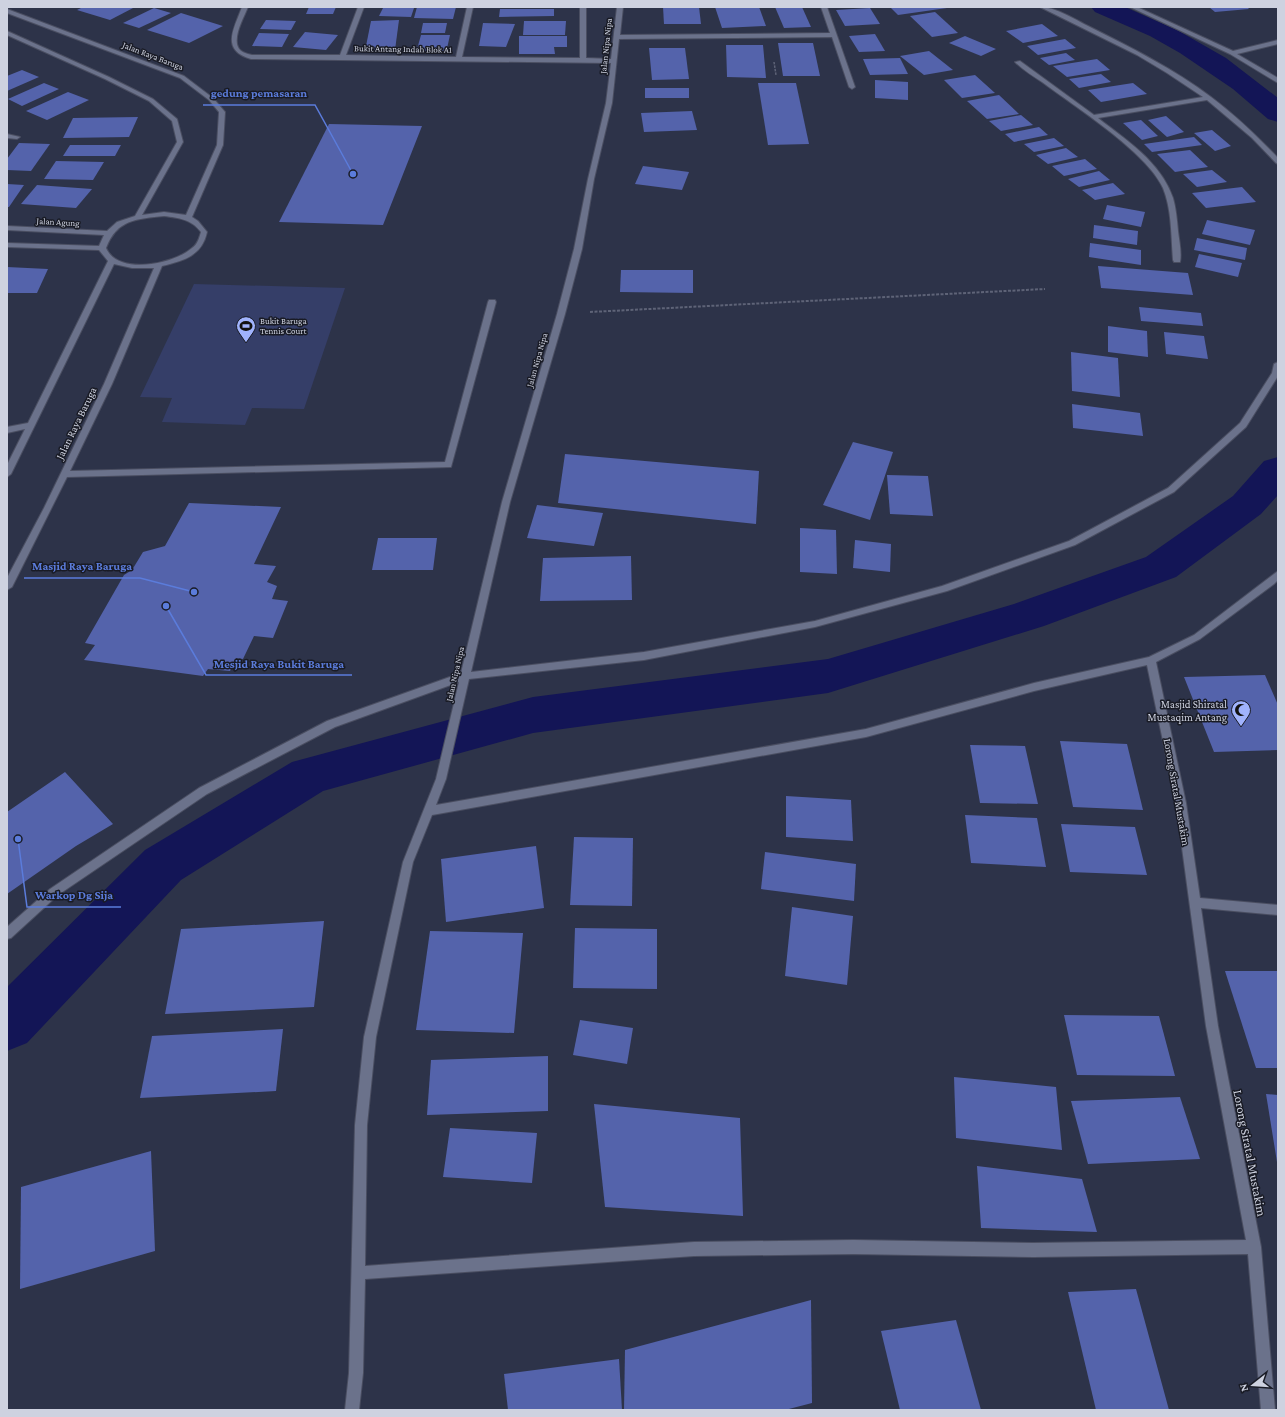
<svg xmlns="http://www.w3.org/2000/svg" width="1285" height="1417" viewBox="0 0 1285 1417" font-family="'Crimson Pro',serif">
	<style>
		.green { fill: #353e68 }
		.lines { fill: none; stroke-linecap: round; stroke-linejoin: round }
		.canal { fill: #131556; fill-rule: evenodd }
		.building { fill: #5463ab }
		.minor-casing { stroke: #4a4e61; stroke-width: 2 }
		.path-far1 { stroke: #5e6377; stroke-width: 1.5; stroke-dasharray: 2.5 1; stroke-linecap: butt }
		.path { stroke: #5e6377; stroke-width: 2; stroke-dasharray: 3 1.5; stroke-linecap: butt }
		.minor { fill: #6b728b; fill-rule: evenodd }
		.labels { text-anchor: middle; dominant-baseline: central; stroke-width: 3; stroke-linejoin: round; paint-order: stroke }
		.far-street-label { font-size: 9px; fill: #ced2e0; stroke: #191b25 }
		.far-poi-label { font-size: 9px; fill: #ced2e0; stroke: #191b25; text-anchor: start }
		.street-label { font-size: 11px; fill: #ced2e0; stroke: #191b25 }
		.poi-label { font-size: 11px; fill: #ced2e0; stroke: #191b25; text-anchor: end }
		.near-street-label { font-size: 13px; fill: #ced2e0; stroke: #191b25 }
		.leader { fill: none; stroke: #5b7cdb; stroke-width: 1.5 }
		.callout-dot { fill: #5b7cdb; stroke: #191b25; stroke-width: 1.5 }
		.callout-label { font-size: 12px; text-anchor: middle; font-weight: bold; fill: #5b7cdb; stroke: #191b25; stroke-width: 3; stroke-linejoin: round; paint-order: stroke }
	</style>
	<rect width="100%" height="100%" fill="#2d3349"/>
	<polygon class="green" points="194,284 345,288 304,409 252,408 245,425 162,422 172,398 140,397"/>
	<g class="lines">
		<g class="canal">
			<polygon points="1091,7 1125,7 1177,30 1226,58 1278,98 1278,122 1268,119 1233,89 1180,53 1150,36 1095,12"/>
			<polygon points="1278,457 1278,495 1261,514 1176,577 1044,626 828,693 533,733 323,791 181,880 27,1043 7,1051 7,987 145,850 292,762 533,697 828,659 1014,604 1146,557 1233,496 1264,461"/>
		</g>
	</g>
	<g class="building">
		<polygon points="83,7 135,7 110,20 77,10"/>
		<polygon points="309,7 336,7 333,14 306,14"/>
		<polygon points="417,7 456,7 453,19 414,18"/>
		<polygon points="663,7 699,7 701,24 664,24"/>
		<polygon points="715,7 759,7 766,26 722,28"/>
		<polygon points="775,7 802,7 811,27 784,28"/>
		<polygon points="890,7 947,7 947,8 898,15"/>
		<polygon points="1209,7 1247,7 1249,9 1215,12"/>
		<polygon points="154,8 171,13 139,28 123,23"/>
		<polygon points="383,8 414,8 411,17 379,16"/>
		<polygon points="870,8 880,24 845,26 836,10"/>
		<polygon points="500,9 554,9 554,16 499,17"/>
		<polygon points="935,12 958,33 932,37 910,16"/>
		<polygon points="181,13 223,26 189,43 147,30"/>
		<polygon points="266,20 296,21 291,30 260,29"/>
		<polygon points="399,20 395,50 365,51 371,21"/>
		<polygon points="524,21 566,21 565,35 523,35"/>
		<polygon points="423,23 447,23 445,33 421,33"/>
		<polygon points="483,23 515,24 506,47 479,46"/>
		<polygon points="1042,24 1058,36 1023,43 1006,31"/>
		<polygon points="305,32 338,35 326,50 293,47"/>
		<polygon points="259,33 289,34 282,47 252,46"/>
		<polygon points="875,34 885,51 859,52 849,36"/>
		<polygon points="421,35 450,35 446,53 416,53"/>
		<polygon points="519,36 567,36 567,47 554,47 555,54 519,54"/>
		<polygon points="965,36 996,49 981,56 949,43"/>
		<polygon points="1065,39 1076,48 1038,55 1027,46"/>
		<polygon points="778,43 813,43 820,76 783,76"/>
		<polygon points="726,45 763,45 766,78 727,77"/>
		<polygon points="649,48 685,48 689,79 652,80"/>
		<polygon points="929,51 953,70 924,75 900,56"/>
		<polygon points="1066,53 1075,60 1049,65 1040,58"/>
		<polygon points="900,58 908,74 870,75 863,59"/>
		<polygon points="1097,59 1110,70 1067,77 1053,66"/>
		<polygon points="22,70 39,77 7,91 7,76"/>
		<polygon points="1101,74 1111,82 1079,88 1069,79"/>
		<polygon points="975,75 995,93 962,98 944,80"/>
		<polygon points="875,80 908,82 908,100 875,98"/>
		<polygon points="44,83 59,89 22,106 8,99"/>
		<polygon points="758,83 796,83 809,144 768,145"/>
		<polygon points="1133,83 1147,94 1101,102 1088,90"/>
		<rect x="645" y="88" width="44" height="10"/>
		<polygon points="68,92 89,100 47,120 26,111"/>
		<polygon points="999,95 1019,114 987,119 967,101"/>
		<polygon points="692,111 697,130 644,132 641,113"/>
		<polygon points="1021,115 1033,125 1001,131 989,121"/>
		<polygon points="1166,116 1184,132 1167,137 1148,120"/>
		<polygon points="138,117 129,137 63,138 73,118"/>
		<polygon points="1141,120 1158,136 1142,140 1123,123"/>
		<polygon points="329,124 422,126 383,225 279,222"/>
		<polygon points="1039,127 1048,135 1014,142 1005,134"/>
		<polygon points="1212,130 1231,146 1215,151 1194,133"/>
		<polygon points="1194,137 1202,145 1152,152 1144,144"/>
		<polygon points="1054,138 1064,146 1034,152 1024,144"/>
		<polygon points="19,143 50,144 31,171 7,170 7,159"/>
		<polygon points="70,145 121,145 115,156 63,156"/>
		<polygon points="1066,148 1078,157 1048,164 1036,155"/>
		<polygon points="1190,150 1208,167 1175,172 1157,154"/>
		<polygon points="1085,159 1097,169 1064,176 1052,166"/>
		<polygon points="56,161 104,162 93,180 44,179"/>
		<polygon points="643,166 689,172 682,190 635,184"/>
		<polygon points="1212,170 1227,182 1197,187 1183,174"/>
		<polygon points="1099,171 1110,180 1079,187 1068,179"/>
		<polygon points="1113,183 1125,194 1095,200 1082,190"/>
		<polygon points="7,184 24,185 9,207 7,207"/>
		<polygon points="37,185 92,189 76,208 21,204"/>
		<polygon points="1242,187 1256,202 1206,208 1192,193"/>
		<polygon points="1107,205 1145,212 1141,227 1103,219"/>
		<polygon points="1207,220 1255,230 1250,245 1202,234"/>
		<polygon points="1094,225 1138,231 1137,245 1093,238"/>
		<polygon points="1197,238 1247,248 1245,260 1194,250"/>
		<polygon points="1090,243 1141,250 1141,265 1089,257"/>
		<polygon points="1199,254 1242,263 1238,277 1195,267"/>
		<polygon points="1098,266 1188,273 1193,295 1101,288"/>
		<polygon points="7,267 48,269 37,293 7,293"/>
		<polygon points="621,270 693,270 693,293 620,292"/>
		<polygon points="1139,307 1201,313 1203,326 1141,321"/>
		<polygon points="1108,326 1147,331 1148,357 1108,352"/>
		<polygon points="1164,332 1204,336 1208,359 1166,354"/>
		<polygon points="1071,352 1118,358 1120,397 1072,391"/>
		<polygon points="1072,404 1140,413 1143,436 1073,428"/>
		<polygon points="853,442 893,452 870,520 823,505"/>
		<polygon points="565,454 759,471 756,524 558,503"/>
		<polygon points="887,475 928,476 933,516 890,514"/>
		<polygon points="189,503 281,507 254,564 276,566 267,582 277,586 272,599 288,601 273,638 254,636 243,659 236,658 230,671 208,669 203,676 84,660 95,645 85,643 124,575 132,570 143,552 165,546"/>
		<polygon points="537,505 603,513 594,546 527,538"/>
		<polygon points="800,528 836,530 837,574 800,572"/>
		<polygon points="378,538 437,538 433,570 372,570"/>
		<polygon points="855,540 891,544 890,572 853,568"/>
		<polygon points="631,556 632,600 540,601 543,558"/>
		<polygon points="1265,675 1278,705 1278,750 1214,752 1184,677"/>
		<polygon points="1060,741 1127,744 1143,810 1073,807"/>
		<polygon points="970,745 1025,746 1038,804 980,803"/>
		<polygon points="65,772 113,824 76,846 7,894 7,812"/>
		<polygon points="786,796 851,800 853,841 786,837"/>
		<polygon points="965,815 1037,818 1046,867 971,863"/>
		<polygon points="1061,824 1135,827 1147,875 1070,872"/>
		<polygon points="574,837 633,838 632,906 570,905"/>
		<polygon points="536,846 544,908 446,922 441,859"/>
		<polygon points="765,852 856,864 854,901 761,889"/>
		<polygon points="792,907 853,916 847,985 785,976"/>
		<polygon points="324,921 314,1007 165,1014 181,929"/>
		<polygon points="575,928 657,929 657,989 573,988"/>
		<polygon points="430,931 523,933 514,1033 416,1030"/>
		<polygon points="1225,971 1278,971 1278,1068 1256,1068"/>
		<polygon points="1064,1015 1159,1016 1175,1076 1077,1075"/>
		<polygon points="580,1020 633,1028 627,1064 573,1055"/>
		<polygon points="283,1029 276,1091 140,1098 152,1036"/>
		<polygon points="548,1056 548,1111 427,1115 431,1060"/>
		<polygon points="954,1077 1056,1087 1062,1150 956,1138"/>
		<polygon points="1266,1094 1278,1095 1278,1162 1277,1162"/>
		<polygon points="1180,1097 1200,1159 1088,1164 1071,1101"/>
		<polygon points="594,1104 740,1118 743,1216 605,1207"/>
		<polygon points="450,1128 537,1133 532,1183 443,1177"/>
		<polygon points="151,1151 155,1251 20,1289 21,1187"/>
		<polygon points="977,1166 1082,1179 1097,1232 981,1228"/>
		<polygon points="1136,1289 1169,1410 1096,1410 1068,1292"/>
		<polygon points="811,1300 812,1403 785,1410 624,1410 625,1350"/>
		<polygon points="956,1320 981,1410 900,1410 881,1331"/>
		<polygon points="619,1359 622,1410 508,1410 504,1374"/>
	</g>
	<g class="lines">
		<defs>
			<g id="minor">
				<path d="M242,7H248C244,17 233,36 238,47C240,52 247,54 252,55H340L358,7H364L346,55L456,57L467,7H473L462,57L580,58V7H586V58L611,59L617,7H623L620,35L830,33L821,7H827L855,87L852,89L849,87L832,37L619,39L612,103L594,179L582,249L565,314L510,502L471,672L644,652L815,621L942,586L1069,541L1168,488L1240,423L1272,373L1274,364L1278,362V376L1246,427L1174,492L1075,545L947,591L815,627L644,660L469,679L446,779L436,805L866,729L1034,683L1149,657L1194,635L1278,571V580L1274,584L1200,639L1156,662L1186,803L1200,898L1278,905V915L1201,908L1218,1026L1261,1247L1275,1410H1261L1248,1254L1033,1257L853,1254L694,1256L365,1279L363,1373L359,1410H345L349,1373L355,1125L364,1037L403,862L436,779L459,682L335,727L207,794L58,895L11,938L7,939V927L50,889L199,788L327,721L461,673L502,502L557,314L574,249L588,179L606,103L611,63L251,59C220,50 234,29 242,7ZM1147,665L1176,803L1206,1026L1246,1240L1033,1243L853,1240L694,1242L365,1266L367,1125L376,1037L413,862L432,815L866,737L1034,691Z"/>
				<path d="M1040,7C1056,7 1074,19 1088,26C1130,47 1174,69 1211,97C1235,115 1257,136 1278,158V164L1276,163L1252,138L1207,100L1098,118C1126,140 1161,162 1173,198C1176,208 1177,220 1178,231C1179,240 1182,253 1180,262H1174L1173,260C1171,236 1172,210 1163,188C1147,152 1074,106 1042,82C1033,76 1023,70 1015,62L1020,61L1094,115L1203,97L1167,73L1137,55Z"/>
				<polygon points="1130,7 1137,7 1233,51 1278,40 1278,44 1237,54 1278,78 1278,83 1230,54"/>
				<path d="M7,9L184,76L213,98L225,112L223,145L192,217L198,221L207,232C202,256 183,261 162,266L112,384L70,471L445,462L488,302L489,300H495L496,302L451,467L67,477L12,587L7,590V578L44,508L104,384L154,268H132L114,264L11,474L7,477V465L25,429L7,433V427L28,423L108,261L99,250L7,247V243L99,246L104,235L7,230V226L107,231L117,222L135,216L177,142L172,121L149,101L105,79L7,35V31L109,77L153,99L177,119L183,142L142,215L164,212L186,215L217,145L219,112L209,100L180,78L7,13ZM164,216C179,218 191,219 201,232C199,238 198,244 192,248C174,264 118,276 106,248C117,219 137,219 164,216Z"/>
				<polygon points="7,134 20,137 17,139 7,138"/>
			</g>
		</defs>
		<use href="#minor" class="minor-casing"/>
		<polyline class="path-far1" points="774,62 776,75"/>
		<polyline class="path" points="590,312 1045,289"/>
		<use href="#minor" class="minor"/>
	</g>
	<defs>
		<symbol id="stadium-pin" viewBox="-11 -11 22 30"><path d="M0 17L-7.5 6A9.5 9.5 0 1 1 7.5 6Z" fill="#a0b3fd" stroke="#191b25"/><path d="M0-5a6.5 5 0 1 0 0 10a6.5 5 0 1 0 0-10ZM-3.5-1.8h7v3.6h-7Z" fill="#111"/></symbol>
		<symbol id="mosque-pin" viewBox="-11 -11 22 30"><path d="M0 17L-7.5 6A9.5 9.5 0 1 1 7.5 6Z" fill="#a0b3fd" stroke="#191b25"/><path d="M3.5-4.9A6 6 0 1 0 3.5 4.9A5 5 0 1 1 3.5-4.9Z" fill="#111"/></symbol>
	</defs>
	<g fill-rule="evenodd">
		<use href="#stadium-pin" x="235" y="315" width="22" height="30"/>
		<use href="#mosque-pin" x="1230" y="699" width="22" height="30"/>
	</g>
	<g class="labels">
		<g class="far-street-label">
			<text transform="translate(606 46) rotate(-84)">Jalan Nipa Nipa</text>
			<text transform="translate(403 49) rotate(1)">Bukit Antang Indah Blok A1</text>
			<text transform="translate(153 56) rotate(21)">Jalan Raya Baruga</text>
			<text transform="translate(58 222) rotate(3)">Jalan Agung</text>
			<text transform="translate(537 360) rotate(-74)">Jalan Nipa Nipa</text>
			<text transform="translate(455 674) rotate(-77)">Jalan Nipa Nipa</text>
		</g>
		<g class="far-poi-label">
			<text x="260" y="321">Bukit Baruga<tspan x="260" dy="10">Tennis Court</tspan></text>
		</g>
		<g class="street-label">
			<text transform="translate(76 423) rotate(-64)">Jalan Raya Baruga</text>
			<text transform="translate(1177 792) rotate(80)">Lorong Siratal Mustakim</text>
		</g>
		<g class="poi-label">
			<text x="1227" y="704">Masjid Shiratal<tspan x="1227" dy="13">Mustaqim Antang</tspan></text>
		</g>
		<g class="near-street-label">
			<text transform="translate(1250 1153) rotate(79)">Lorong Siratal Mustakim</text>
		</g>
	</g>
	<path class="leader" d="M353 174L315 105H203M194 592L140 578H24M166 606L206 675H352M18 839L27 907H121"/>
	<g class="callout-dot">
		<circle cx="353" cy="174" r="4"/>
		<circle cx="194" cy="592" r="4"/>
		<circle cx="166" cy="606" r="4"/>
		<circle cx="18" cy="839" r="4"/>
	</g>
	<g class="callout-label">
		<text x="259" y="97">gedung pemasaran</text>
		<text x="82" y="570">Masjid Raya Baruga</text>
		<text x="279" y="668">Mesjid Raya Bukit Baruga</text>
		<text x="74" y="899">Warkop Dg Sija</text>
	</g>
	<rect width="1285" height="1417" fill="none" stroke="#ced2e0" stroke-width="16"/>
	<g transform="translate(1253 1385) rotate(253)" stroke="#191b25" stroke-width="3" paint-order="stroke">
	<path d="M0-3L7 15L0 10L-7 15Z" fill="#ced2e0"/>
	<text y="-6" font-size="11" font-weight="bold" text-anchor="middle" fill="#ced2e0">N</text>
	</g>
</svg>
